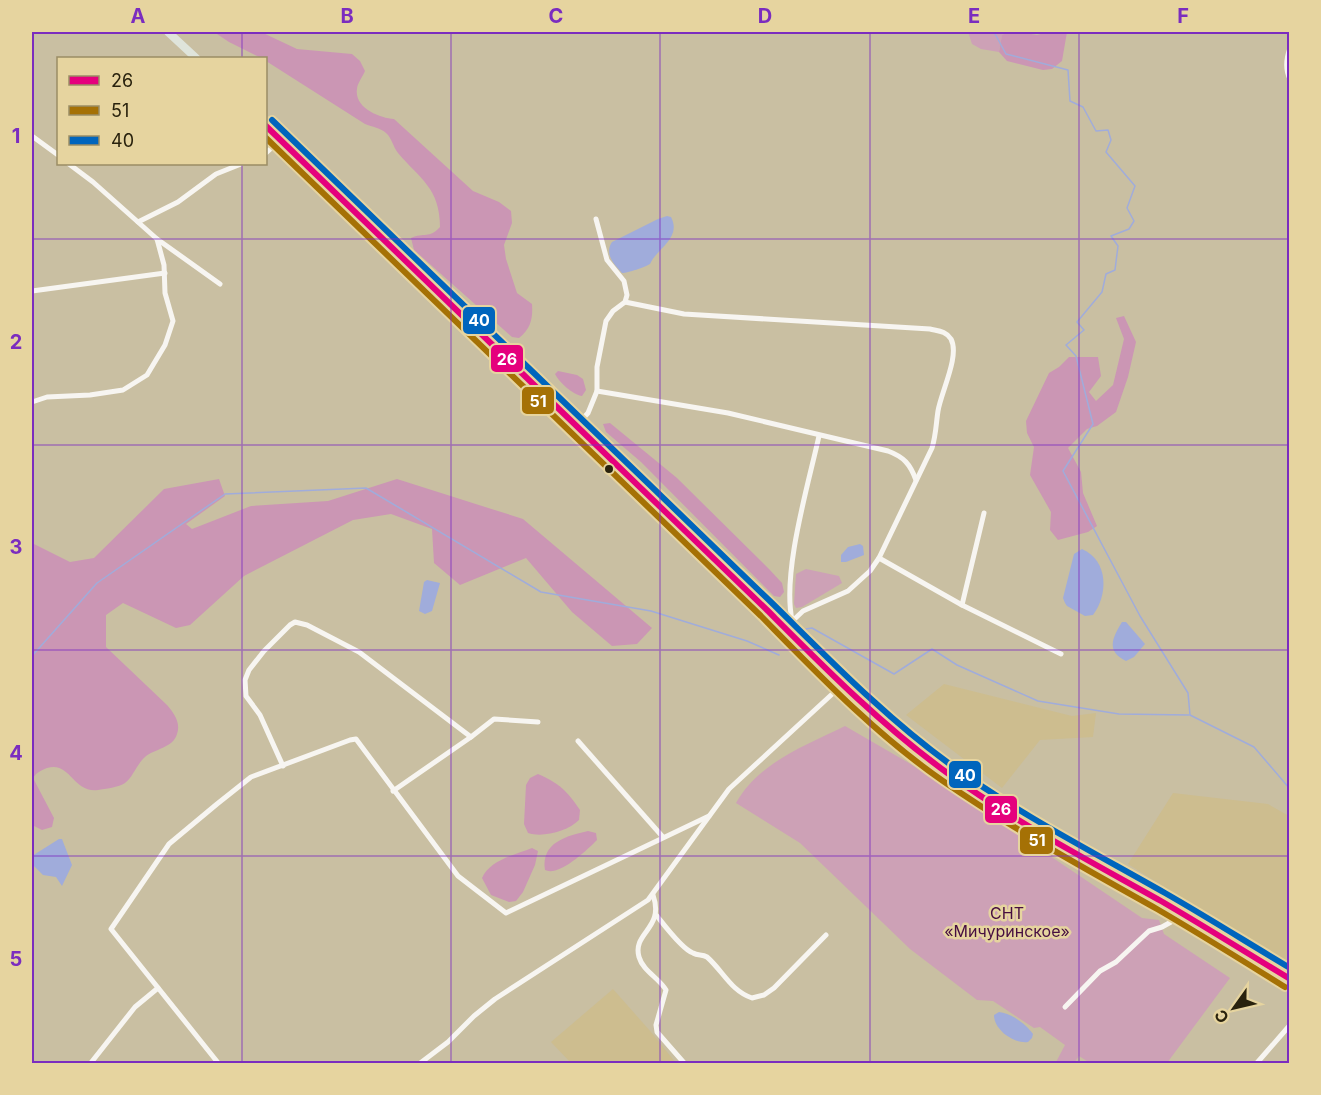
<svg xmlns="http://www.w3.org/2000/svg" width="1321" height="1095" viewBox="0 0 1321 1095" font-family="Inter,sans-serif">
	<style>
		.built { fill: #cdbd8f }
		.green { fill: #cda1b6 }
		.forest { fill: #cb96b4 }
		.water { fill: #a0acdb }
		.lines { fill: none; stroke-linecap: round; stroke-linejoin: round }
		.stream { stroke: #a0acdb; stroke-width: 1.5 }
		.street { stroke: #f7f5f1; stroke-width: 5 }
		.primary { stroke: #dfe4db; stroke-width: 8 }
		.bus-1-casing { stroke: #e6d49f; stroke-width: 10 }
		.bus-2-casing { stroke: #e6d49f; stroke-width: 10 }
		.bus-3-casing { stroke: #e6d49f; stroke-width: 10 }
		.bus-1 { stroke: #e5007d; stroke-width: 6 }
		.bus-2 { stroke: #a57105; stroke-width: 6 }
		.bus-3 { stroke: #0065bd; stroke-width: 6 }
		.grid { fill: none; stroke: #7b2cbf; stroke-width: 1.5; stroke-opacity: 0.55 }
		.bus-dot { fill: #29220d; stroke: #e6d49f; stroke-width: 2 }
		.labels { text-anchor: middle; dominant-baseline: central; stroke-width: 5; stroke-linejoin: round; paint-order: stroke }
		.park-label { font-size: 16px; fill: #460e41; stroke: #e6d49f }
		.line-badge { stroke: #e6d49f; stroke-width: 2 }
		.badge-label { font-size: 16px; text-anchor: middle; font-weight: bold; fill: #fff }
		.neatline { fill: none; stroke: #7b2cbf; stroke-width: 2 }
		.grid-label { font-size: 20px; text-anchor: middle; font-weight: bold; fill: #7b2cbf }
	</style>
	<rect width="100%" height="100%" fill="#c9bfa2"/>
	<g class="built">
		<polygon points="944,684 1072,716 1096,713 1093,737 1040,740 1002,788 906,715"/>
		<polygon points="1173,793 1268,804 1289,816 1289,966 1128,864"/>
		<polygon points="613,989 651,1032 676,1063 571,1063 551,1042"/>
	</g>
	<g class="green">
		<polygon points="968,32 1008,32 1002,35 999,52 981,49 972,44"/>
		<polygon points="806,569 839,576 842,583 802,607 796,608 794,604 796,574"/>
		<path d="M845,726L933,777L1142,918L1159,920L1164,934L1230,978L1167,1063H1090L1079,1056L1074,1063H1059L1056,1062L1065,1045L1040,1027L1034,1028L993,1001L977,1000L910,949L800,843L736,803C759,762 805,746 845,726Z"/>
	</g>
	<g class="forest">
		<path d="M214,32H261L297,49L352,54L360,61L365,71C363,76 357,84 357,89C354,108 380,118 394,119L473,191L499,202L511,211L512,223L504,245L506,259L517,293L532,304C533,318 531,329 519,338L512,337L414,250L411,238C424,232 429,239 440,227C440,188 420,179 398,153C393,147 392,138 386,133C381,128 372,127 365,124L266,61V58H261L229,42Z"/>
		<polygon points="1008,32 1019,32 1037,35 1048,32 1067,32 1062,61 1052,69 1043,70 1007,61 999,52 1002,35"/>
		<polygon points="1124,316 1136,342 1128,377 1116,412 1097,426 1087,429 1068,448 1081,472 1083,493 1097,526 1088,532 1058,540 1050,530 1051,512 1030,475 1034,447 1027,433 1026,421 1049,373 1059,367 1069,357 1098,357 1101,376 1089,392 1096,401 1113,385 1124,339 1116,318"/>
		<path d="M558,371L577,375L583,379L586,390L582,396C573,395 559,382 555,374Z"/>
		<polygon points="610,423 677,478 769,569 782,583 784,592 780,597 774,596 641,462 606,432 603,424"/>
		<path d="M219,479L225,496L186,524L192,529L251,506L328,501L397,479L523,519L652,628L637,644L612,646L572,612L526,558L460,585L434,563L432,529L391,514L353,520L244,576L190,625L176,628L123,603L106,615V647L167,705C174,713 181,723 177,734C173,748 154,749 145,757C137,764 133,777 125,783C119,787 105,789 98,790C72,793 71,761 47,768C40,771 37,772 33,778L54,818L52,827L42,830L34,826L32,822V543L70,562L94,558L164,489Z"/>
		<path d="M538,774C560,784 566,790 580,810L579,820C568,831 543,838 528,833L524,824L526,785L530,778Z"/>
		<path d="M588,831L596,833L597,840C587,850 559,877 545,870C541,842 567,836 588,831Z"/>
		<path d="M532,848L538,851L535,865L523,892L516,901L509,902L491,895L482,878C490,860 514,855 532,848Z"/>
	</g>
	<g class="water">
		<path d="M667,216L671,217C682,238 657,248 650,264C645,267 628,273 622,273C614,264 604,254 612,242L658,219Z"/>
		<polygon points="860,544 863,546 864,555 846,562 841,562 841,555 848,547"/>
		<path d="M1082,549C1109,561 1108,595 1093,615L1085,616L1067,606L1065,603L1063,598L1074,554Z"/>
		<polygon points="427,580 440,583 432,611 425,614 419,611 424,582"/>
		<path d="M1122,622H1126L1145,644L1134,657L1126,661C1105,651 1113,637 1122,622Z"/>
		<polygon points="59,839 62,839 72,865 62,886 56,877 43,875 32,864 32,856"/>
		<path d="M999,1012C1011,1013 1026,1024 1033,1034L1032,1038L1028,1042C1014,1044 994,1030 994,1015Z"/>
	</g>
	<g class="lines">
		<g class="stream">
			<polyline points="994,32 1006,54 1068,70 1070,101 1083,107 1096,131 1108,130 1111,140 1106,152 1135,186 1127,208 1134,221 1129,229 1111,236 1118,246 1115,270 1106,274 1102,292 1077,322 1084,330 1066,345 1076,356 1093,424 1063,471 1140,616 1188,693 1190,715 1254,747 1290,789"/>
			<polyline points="806,629 812,628 894,674 932,649 957,665 1038,701 1119,714 1189,715"/>
			<polyline points="32,656 97,583 225,494 366,488 541,592 651,611 747,641 779,655"/>
		</g>
		<g class="street">
			<path d="M1290,48C1286,59 1285,69 1290,79"/>
			<polyline points="32,136 58,155"/>
			<polyline points="266,153 280,140"/>
			<polyline points="69,164 93,182 157,239 220,284"/>
			<polyline points="138,222 178,202 216,174 241,164"/>
			<polyline points="32,291 165,273"/>
			<path d="M625,302L684,314L930,329C938,331 946,331 951,339C960,356 941,392 938,411C936,424 936,435 932,448L879,558L870,571L848,591L803,611L785,628"/>
			<path d="M597,391L728,413L888,451C904,457 910,464 916,480"/>
			<polyline points="32,402 47,397 90,395 123,390 147,375 165,345 173,321 165,293 164,265 157,239"/>
			<polyline points="575,427 588,413 597,391 597,367 606,321 613,311 625,302 627,295 624,281 607,260 596,219"/>
			<polyline points="879,558 962,605 1061,654"/>
			<polyline points="962,605 984,513"/>
			<path d="M792,620C782,572 808,486 819,436"/>
			<polyline points="578,741 662,836"/>
			<polyline points="283,766 260,715 246,696 245,680 249,670 264,651 290,625 295,622 307,625 359,652 471,737"/>
			<polyline points="393,791 471,737 494,719 538,722"/>
			<path d="M653,895C665,929 632,932 639,957C643,971 659,978 666,990L656,1025L657,1032L685,1064"/>
			<path d="M657,916C665,926 682,949 693,953C698,956 702,954 707,957C723,971 731,991 752,998L764,995L774,988L826,935"/>
			<polyline points="1065,1007 1100,971 1116,962 1149,931 1162,927 1171,922 1177,912"/>
			<polyline points="90,1064 135,1007 158,988"/>
			<polyline points="219,1064 111,929 169,844 217,804 251,777 350,740 356,739 458,876 506,913 709,816"/>
			<polyline points="419,1064 448,1042 474,1016 495,999 648,900 729,789 842,685"/>
			<polyline points="1256,1064 1290,1025"/>
		</g>
		<g class="primary">
			<polyline points="168,32 196,58"/>
			<polyline points="266,126 767,610 842,685 895,733 947,773 1051,840 1162,902 1290,979"/>
		</g>
		<defs>
			<path id="bus-1" d="M266,126L767,610C824,667 880,724 946,772C1013,821 1088,860 1161,901C1204,926 1247,953 1290,979"/>
			<path id="bus-2" d="M266,138L761,616C818,674 875,734 943,781C1011,828 1084,868 1157,909C1200,934 1243,961 1285,987"/>
			<path id="bus-3" d="M272,120L773,604C830,660 886,718 951,765C1019,814 1093,852 1165,893C1207,917 1248,943 1290,968"/>
		</defs>
		<use href="#bus-1" class="bus-1-casing"/>
		<use href="#bus-2" class="bus-2-casing"/>
		<use href="#bus-3" class="bus-3-casing"/>
		<use href="#bus-1" class="bus-1"/>
		<use href="#bus-2" class="bus-2"/>
		<use href="#bus-3" class="bus-3"/>
	</g>
	<path class="grid" d="M242,32V58M451,32V1064M660,32V1064M870,32V1064M1079,32V1064M242,164V1064M32,239H1290M32,445H1290M32,650H1290M32,856H1290"/>
	<circle class="bus-dot" cx="609" cy="469" r="5"/>
	<g class="labels">
		<g class="park-label">
			<text x="1007" y="913">СНТ<tspan x="1007" dy="18">«Мичуринское»</tspan></text>
		</g>
	</g>
	<g class="line-badge">
		<rect x="462" y="306" width="34" height="29" rx="6" fill="#0065bd"/>
		<rect x="490" y="344" width="34" height="29" rx="6" fill="#e5007d"/>
		<rect x="521" y="386" width="34" height="29" rx="6" fill="#a57105"/>
		<rect x="948" y="760" width="34" height="29" rx="6" fill="#0065bd"/>
		<rect x="984" y="795" width="34" height="29" rx="6" fill="#e5007d"/>
		<rect x="1019" y="826" width="35" height="29" rx="6" fill="#a57105"/>
	</g>
	<g class="badge-label">
		<text x="479" y="326">40</text>
		<text x="507" y="365">26</text>
		<text x="538" y="407">51</text>
		<text x="965" y="781">40</text>
		<text x="1001" y="815">26</text>
		<text x="1037" y="846">51</text>
	</g>
	<rect width="1321" height="1095" fill="none" stroke="#e6d49f" stroke-width="66"/>
	<rect x="57" y="57" width="210" height="108" fill="#e6d49f" stroke="#9a8d65" stroke-width="1.5"/>
	<rect x="69" y="76" width="30" height="9" fill="#e5007d" stroke="#9a8d65" stroke-width="1.5"/>
	<text x="111" y="87" font-size="18" fill="#29220d">26</text>
	<rect x="69" y="106" width="30" height="9" fill="#a57105" stroke="#9a8d65" stroke-width="1.5"/>
	<text x="111" y="117" font-size="18" fill="#29220d">51</text>
	<rect x="69" y="136" width="30" height="9" fill="#0065bd" stroke="#9a8d65" stroke-width="1.5"/>
	<text x="111" y="147" font-size="18" fill="#29220d">40</text>
	<g transform="translate(1234 1008) rotate(236)" stroke="#e6d49f" stroke-width="4.5" paint-order="stroke">
	<path d="M0-4.5L10 22L0 15L-10 22Z" fill="#29220d"/>
	<text y="-9" font-size="16" font-weight="bold" text-anchor="middle" fill="#29220d">С</text>
	</g>
	<rect x="33" y="33" width="1255" height="1029" class="neatline"/>
	<g class="grid-label">
		<text x="138" y="23">A</text>
		<text x="347" y="23">B</text>
		<text x="556" y="23">C</text>
		<text x="765" y="23">D</text>
		<text x="974" y="23">E</text>
		<text x="1183" y="23">F</text>
		<text x="16" y="143">1</text>
		<text x="16" y="349">2</text>
		<text x="16" y="554">3</text>
		<text x="16" y="760">4</text>
		<text x="16" y="966">5</text>
	</g>
</svg>
